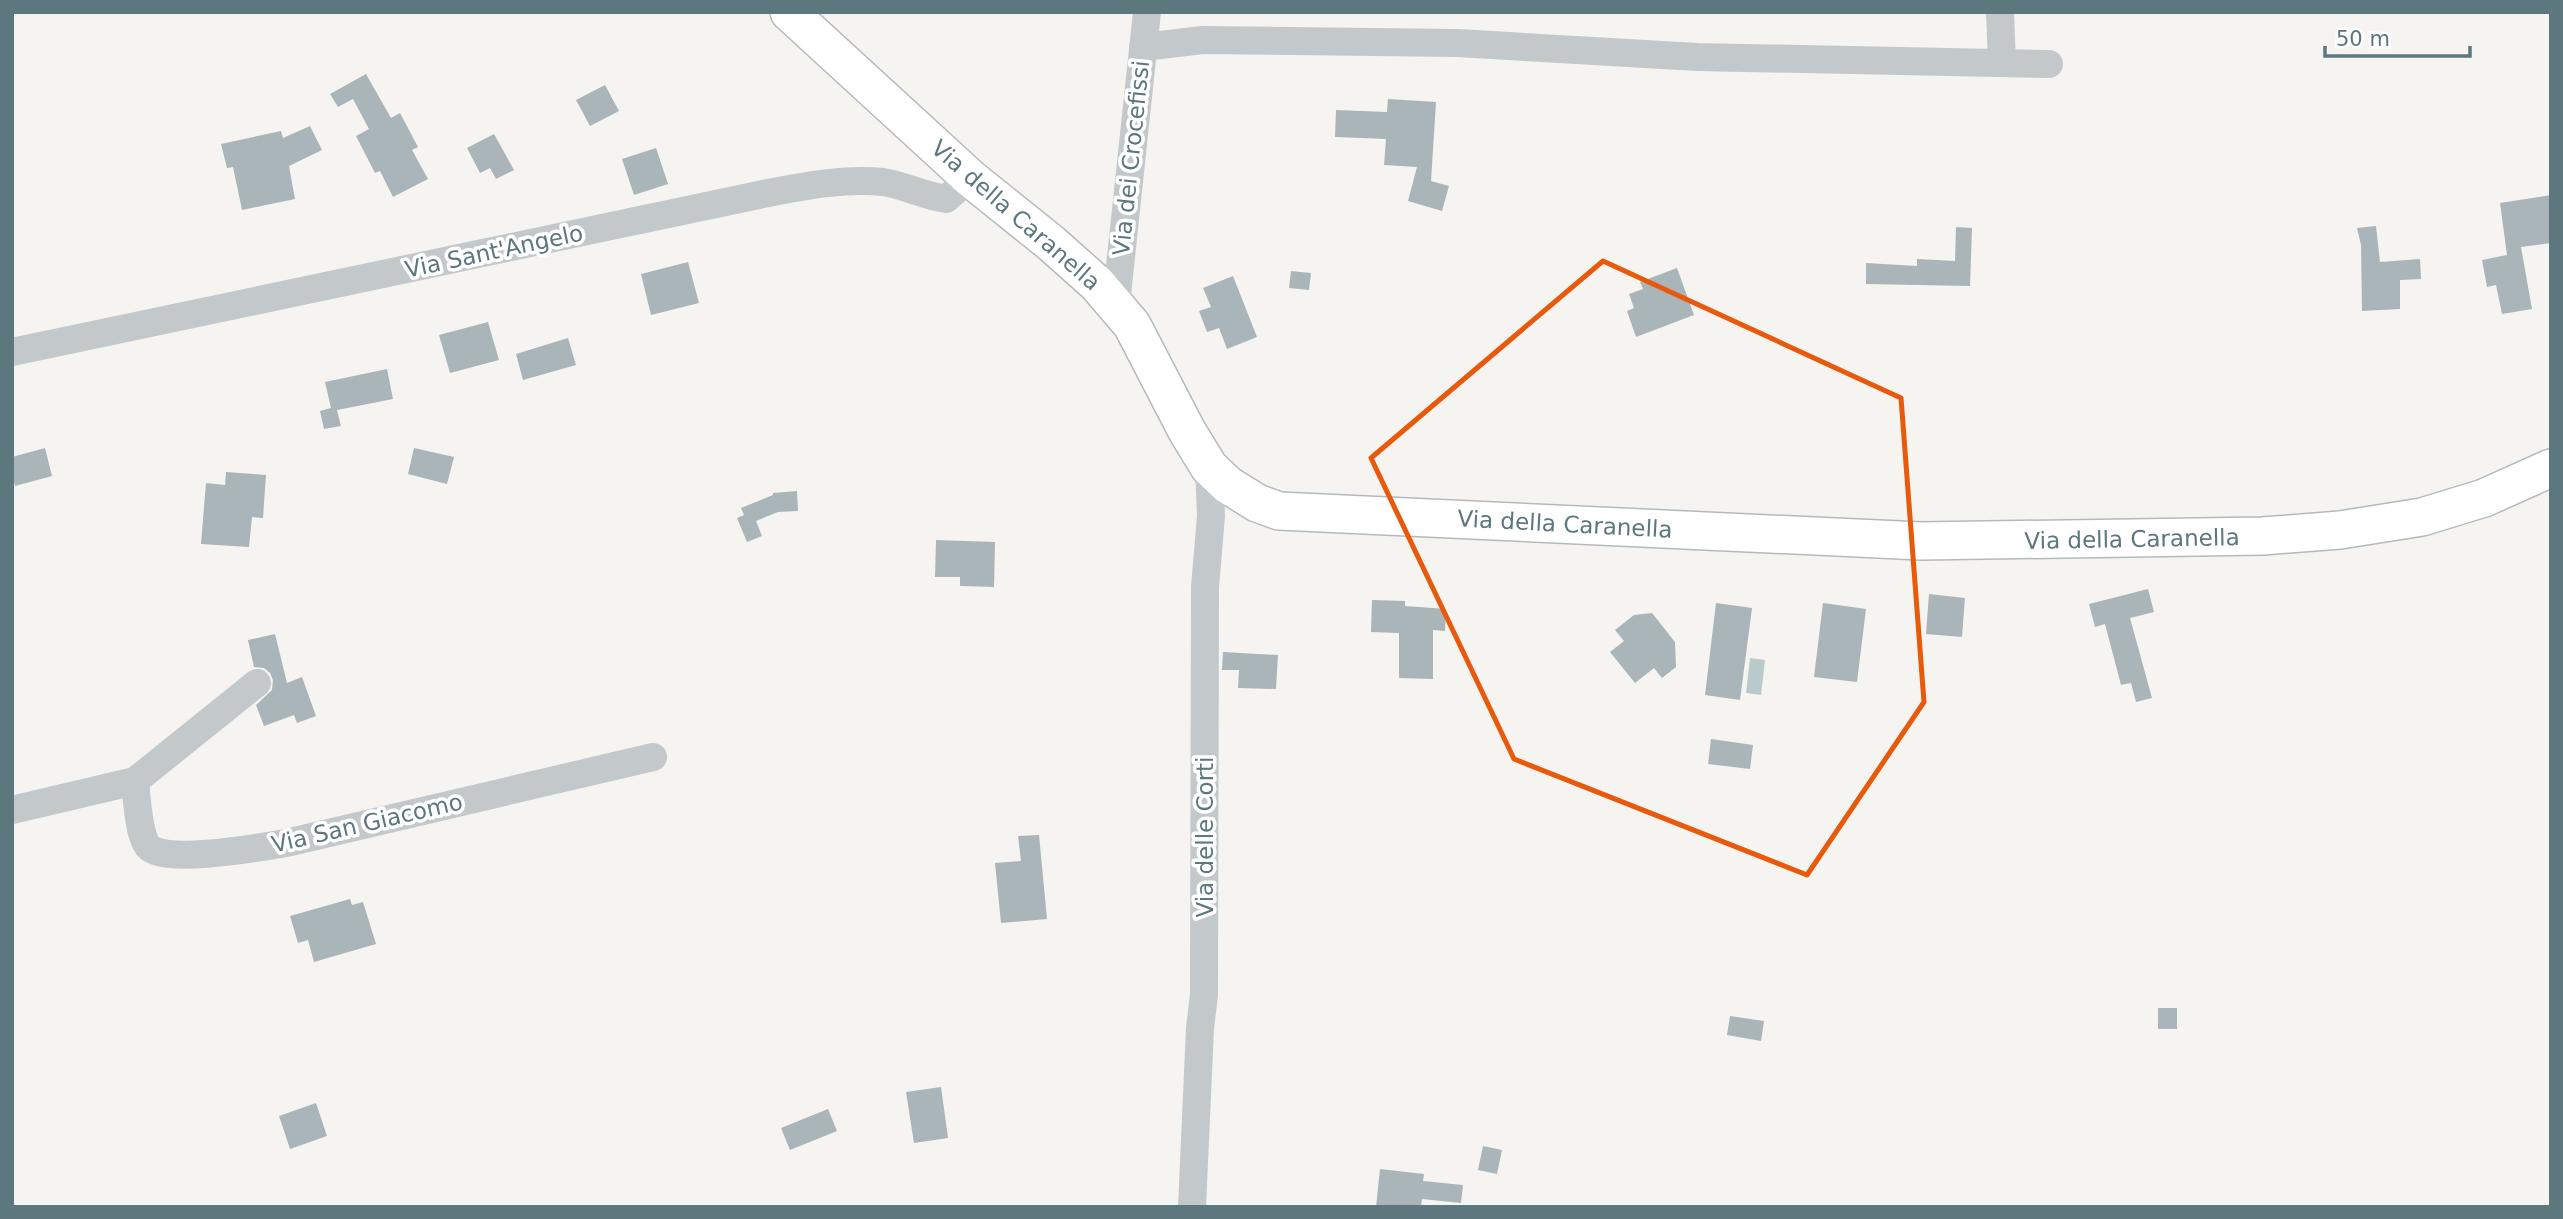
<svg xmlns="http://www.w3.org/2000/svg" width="2563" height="1219" viewBox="0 0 2563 1219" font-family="'DejaVu Sans',sans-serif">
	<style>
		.water { fill: #b8cacb }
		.building { fill: #a9b5b8 }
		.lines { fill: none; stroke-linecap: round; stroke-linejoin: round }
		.major-casing { stroke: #b4babc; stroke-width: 40 }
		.minor { stroke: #c3c9ca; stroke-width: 28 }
		.major { stroke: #fff; stroke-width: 37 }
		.marked { fill: none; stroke: #e8590c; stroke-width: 5; stroke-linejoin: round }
		.labels { text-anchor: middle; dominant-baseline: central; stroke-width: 7; stroke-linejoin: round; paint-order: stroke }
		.street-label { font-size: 23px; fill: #5c777e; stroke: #fff }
	</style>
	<rect width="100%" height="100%" fill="#f5f4f0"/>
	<polygon class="water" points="1750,658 1765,660 1761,695 1746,693"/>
	<g class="building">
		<polygon points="366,74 391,118 400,113 418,147 412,150 428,179 393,197 380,171 375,173 356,136 369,129 353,99 338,107 330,94"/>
		<polygon points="605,85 619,111 590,126 576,100"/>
		<polygon points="1388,99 1436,102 1431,181 1449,186 1442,211 1408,201 1417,167 1384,165 1386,139 1335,137 1336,110 1387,112"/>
		<polygon points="310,126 322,150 289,166 295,199 242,210 233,167 227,168 221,144 281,131 283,138"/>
		<polygon points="494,134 514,170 496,179 490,168 480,173 467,148"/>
		<polygon points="656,148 668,184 634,195 622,159"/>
		<polygon points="2551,195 2551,243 2521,247 2532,309 2502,314 2496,285 2487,287 2482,260 2507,255 2500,203"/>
		<polygon points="2376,226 2380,262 2420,259 2421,279 2400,280 2400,309 2362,311 2361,245 2357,228"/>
		<polygon points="1956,227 1972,228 1970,286 1866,284 1866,263 1917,266 1917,259 1955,261"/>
		<polygon points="688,262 699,303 651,315 641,274"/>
		<polygon points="1677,268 1694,315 1636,337 1627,311 1634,308 1629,294 1643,289 1640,282"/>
		<polygon points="1291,271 1311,273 1309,290 1289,288"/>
		<polygon points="1233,276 1257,337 1227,349 1219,328 1207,332 1199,311 1211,307 1203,288"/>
		<polygon points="488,322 499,360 450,373 439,335"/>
		<polygon points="568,338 576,365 523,380 516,354"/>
		<polygon points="387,369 393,399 337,410 341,426 324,429 320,411 331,408 325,382"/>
		<polygon points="45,448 52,476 15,486 12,475 12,457"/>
		<polygon points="414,448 454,457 447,484 408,474"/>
		<polygon points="226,472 266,475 263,518 252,517 249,547 201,544 206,483 225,485"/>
		<polygon points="797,491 798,511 778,512 756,521 762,536 747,542 737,518 744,515 741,508 773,495 773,493"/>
		<polygon points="936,540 995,542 994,587 960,586 960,577 935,577"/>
		<polygon points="2148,589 2154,612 2130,618 2152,698 2136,702 2131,683 2121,685 2105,624 2095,627 2089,604"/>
		<polygon points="1929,594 1965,598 1962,637 1926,634"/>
		<polygon points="1372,600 1405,601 1405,606 1446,609 1445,631 1433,630 1433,679 1399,678 1399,633 1371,632"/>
		<polygon points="1716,603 1752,608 1740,700 1705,695"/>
		<polygon points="1823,603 1866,609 1857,682 1814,677"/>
		<polygon points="1652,613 1675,642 1676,667 1662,678 1654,668 1635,683 1610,652 1624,641 1615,630 1634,615"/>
		<polygon points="275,634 287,683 302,677 316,716 297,723 294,715 264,726 256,705 272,690 273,680 270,673 264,668 254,667 248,640"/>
		<polygon points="1223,652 1278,655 1276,689 1238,688 1239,670 1222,670"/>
		<polygon points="1711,739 1753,745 1750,769 1708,764"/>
		<polygon points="1039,835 1047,919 1001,923 995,863 1021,861 1018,836"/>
		<polygon points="350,899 352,905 363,902 376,944 314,962 308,940 298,943 290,916"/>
		<rect x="2158" y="1008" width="19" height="21"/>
		<polygon points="1730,1016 1764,1021 1761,1041 1727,1035"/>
		<polygon points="941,1087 948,1138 914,1143 906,1092"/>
		<polygon points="316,1103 327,1136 290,1149 279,1116"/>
		<polygon points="828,1109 837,1131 790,1150 781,1128"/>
		<polygon points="1483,1146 1502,1150 1497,1174 1478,1170"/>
		<polygon points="1380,1169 1424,1174 1423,1181 1463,1185 1461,1203 1422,1199 1421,1207 1376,1207"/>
	</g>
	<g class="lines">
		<defs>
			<polyline id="major" points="789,12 970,178 1051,243 1097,284 1132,325 1187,431 1209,467 1228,485 1257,503 1279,511 1921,541 2263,536 2340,530 2422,517 2484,498 2551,468"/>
		</defs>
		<use href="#major" class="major-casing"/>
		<g class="minor">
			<polyline points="2000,12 2002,63"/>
			<polyline points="1143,47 1203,40 1457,43 1697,57 2049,64"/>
			<polyline points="1116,304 1147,12"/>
			<path d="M12,352L768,193C805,186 845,178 883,182C904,185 924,196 946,199L970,178"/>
			<path d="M135,781C137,798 138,831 147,845C159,866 262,847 286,843L653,757"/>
			<polyline points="12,810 135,781 257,683"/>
			<polyline points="1192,1207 1200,1028 1204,995 1205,587 1211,516 1209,467"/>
		</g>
		<use href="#major" class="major"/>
	</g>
	<path class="marked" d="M1603,261L1901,398L1924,702L1807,875L1514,759L1371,458Z"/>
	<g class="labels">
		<g class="street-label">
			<text transform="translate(1131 158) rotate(-84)">Via dei Crocefissi</text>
			<text transform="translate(1016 215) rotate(41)">Via della Caranella</text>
			<text transform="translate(494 251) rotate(-12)">Via Sant'Angelo</text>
			<text transform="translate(1565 524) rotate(3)">Via della Caranella</text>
			<text transform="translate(2132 539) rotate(-1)">Via della Caranella</text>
			<text transform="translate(367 823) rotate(-13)">Via San Giacomo</text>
			<text transform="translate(1205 837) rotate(-90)">Via delle Corti</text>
		</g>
	</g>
	<rect width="2563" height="1219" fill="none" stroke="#5c777e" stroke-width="28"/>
	<path d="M2325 46v10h145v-10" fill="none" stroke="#5c777e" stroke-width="3.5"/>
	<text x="2336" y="46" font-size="21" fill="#5c777e" stroke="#ffffff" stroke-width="5" paint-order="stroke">50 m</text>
</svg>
